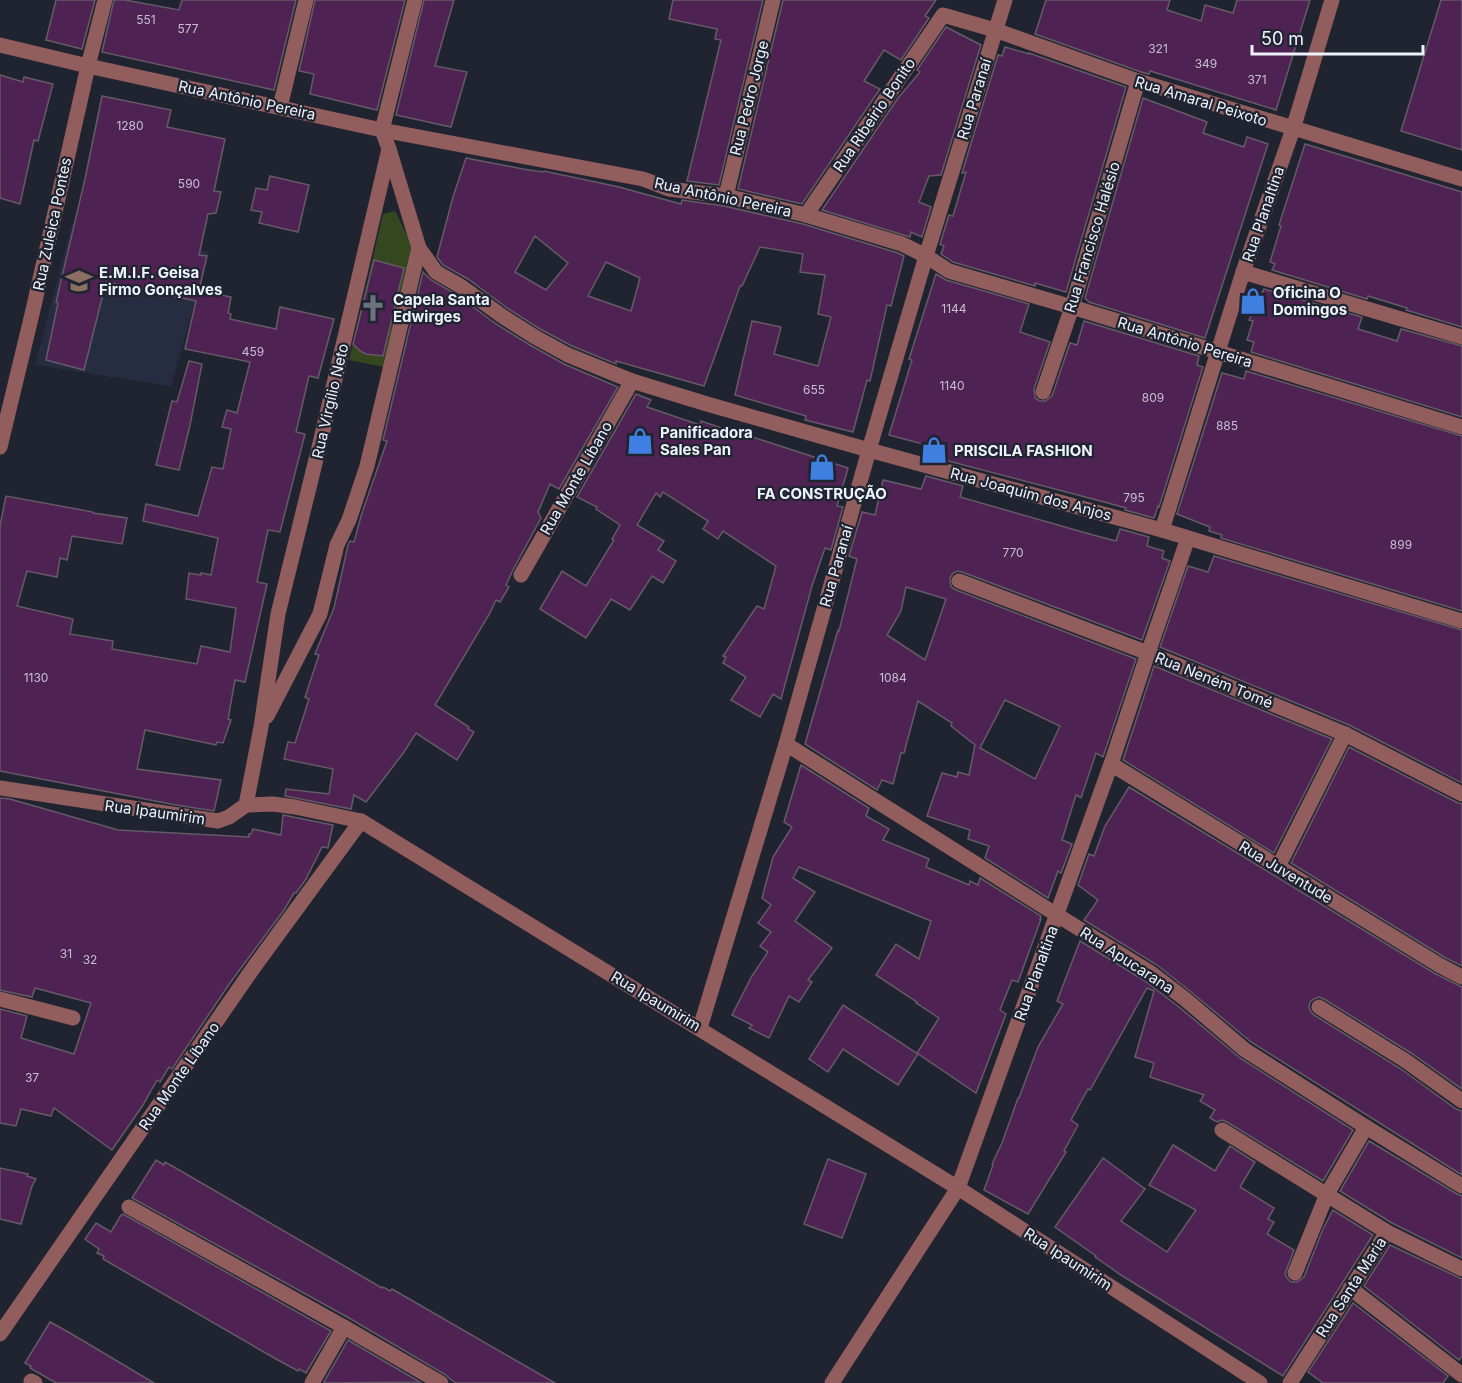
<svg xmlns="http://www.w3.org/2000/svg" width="1462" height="1383" viewBox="0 0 1462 1383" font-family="Inter,sans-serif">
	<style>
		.built { fill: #272d40 }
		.green { fill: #34471f }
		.building { fill: #4e2354; stroke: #655a66; stroke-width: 1.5; fill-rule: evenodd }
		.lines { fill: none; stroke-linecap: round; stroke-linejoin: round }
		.minor { stroke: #925d5d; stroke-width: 15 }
		.labels { text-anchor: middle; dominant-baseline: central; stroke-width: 4.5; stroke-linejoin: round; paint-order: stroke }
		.number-label { font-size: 12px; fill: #c6bed1 }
		.street-label { font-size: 15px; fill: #eef2fb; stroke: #202431 }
		.poi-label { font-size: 15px; font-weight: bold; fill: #eef2fb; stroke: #202431; text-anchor: start }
	</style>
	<rect width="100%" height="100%" fill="#202431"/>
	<polygon class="built" points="72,224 209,252 171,386 35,365"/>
	<polygon class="green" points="395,211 415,251 384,367 349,360 383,214"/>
	<g class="building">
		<polygon points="56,0 95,0 82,49 46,40"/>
		<polygon points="114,0 125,0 179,10 182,0 296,0 274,90 102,52"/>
		<polygon points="315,0 405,0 377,110 310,94 314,74 299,71"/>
		<polygon points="424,0 454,0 435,66 467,72 451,127 396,115"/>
		<polygon points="673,0 763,0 719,185 687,181 721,40 715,39 717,29 669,19"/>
		<polygon points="783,0 936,0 925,16 929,18 901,60 884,50 864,81 880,89 802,204 738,189"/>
		<polygon points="1046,0 1170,0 1167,10 1201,21 1205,5 1233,13 1237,0 1310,0 1276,110 1150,71 1149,74 1141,72 1035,34"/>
		<polygon points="1441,0 1462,0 1462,150 1401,131"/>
		<polygon points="946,27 981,45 941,175 929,176 919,202 931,207 922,237 911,232 910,237 822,210 898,98 920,72 917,70"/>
		<polygon points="1005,47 1029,54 1029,53 1126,87 1066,292 1035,283 1035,286 953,262 941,254 944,246 940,244 949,215 953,216 966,172 962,173 998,55 1002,56"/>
		<polygon points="0,75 23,82 24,77 53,84 38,141 34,140 20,204 0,198"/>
		<polygon points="102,96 171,110 167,127 225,139 214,191 221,192 216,213 208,214 199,255 207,256 199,290 231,297 228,313 231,314 230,319 276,329 280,307 334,319 318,378 309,376 296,432 305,434 280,532 268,530 257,582 267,584 245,682 235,680 228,719 231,720 223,743 217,742 216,745 145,730 137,769 221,780 214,811 176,805 0,771 0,526 6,496 93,512 93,513 127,518 122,544 72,536 67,560 60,558 57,577 27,571 17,606 73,619 70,634 113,641 112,649 197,664 201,646 230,652 236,608 186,599 189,573 201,575 201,573 211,575 218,538 143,521 146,504 198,516 212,467 223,469 231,429 222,427 227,410 237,413 250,362 185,349 196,301 106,282 84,370 46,360 58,303 56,302 85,179"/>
		<polygon points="1143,98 1207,122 1203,133 1244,147 1247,137 1268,144 1205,338 1089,302 1085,298"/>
		<polygon points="1305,144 1462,192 1462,327 1406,310 1407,308 1368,296 1367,299 1272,270 1275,264 1270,262 1281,226 1279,225"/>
		<path d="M466,158L523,169L543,172L544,171L619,187L681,204L682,200L724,206L803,224L898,253L904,256L891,306L887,305L870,381L867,380L853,432L805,420L806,416L735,395L752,321L781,327L774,354L818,366L831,317L818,314L825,275L800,272L803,254L760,247L742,286H740L704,386L616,361V364L572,346L540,329L507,308L468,279L443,265L437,257L453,197ZM535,236L568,263L546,290L515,272ZM606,262L640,278L631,311L588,296Z"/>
		<polygon points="270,176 309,185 298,232 259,223 262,212 251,210 256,188 267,190"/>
		<polygon points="374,260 404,268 383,356 366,354 360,351 353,344"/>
		<polygon points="423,272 431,280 457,295 496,324 530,345 564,364 618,387 559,489 550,484 538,512 541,518 513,570 506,585 509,587 500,602 496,600 490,613 435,705 469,727 468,729 474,732 457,760 416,733 404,752 366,802 354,795 351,809 285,796 286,789 329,794 333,769 284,759 288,742 295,743 309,699 305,697 319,655 315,654 334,608 348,545 350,541 354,542 361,516 387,441 383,440"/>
		<polygon points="936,274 946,280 1029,304 1020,332 1050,342 1034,389 1035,398 1040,401 1045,401 1052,396 1070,343 1077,345 1084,321 1199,356 1197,365 1203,367 1159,507 1158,506 1154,518 1125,510 1126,508 1108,503 933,457 934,453 922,449 923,444 889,435 912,360 909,359"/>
		<polygon points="1264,289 1362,317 1358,329 1397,341 1401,329 1462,346 1462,417 1251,352 1254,342 1247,340 1253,321 1249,320"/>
		<polygon points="189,361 202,364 190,425 179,470 156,465 172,401 177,402"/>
		<polygon points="1246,371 1462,436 1462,611 1221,538 1222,535 1209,531 1210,527 1177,514 1222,373 1244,379"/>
		<polygon points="636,394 651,400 647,407 700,425 701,421 742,435 743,434 848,468 837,506 843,507 831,550 825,548 812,586 781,699 773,694 760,717 731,700 746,677 723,663 726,657 723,656 757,606 764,609 776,566 723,531 718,539 703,529 708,521 663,492 660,497 656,493 637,525 664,541 658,550 676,561 663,583 652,576 630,610 611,599 586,638 540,609 562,571 586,586 614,540 612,539 620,525 596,509 597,507 577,497"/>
		<path d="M926,476L963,486L960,497L1093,535L1116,541L1120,529L1149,537L1147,546L1164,551L1162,558L1170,561L1142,640L962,572L958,571L953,573L950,578L951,587L956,590L1136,659L1103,757L1096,753L1081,798L1076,795L1062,840L1072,844L1061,873L1058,871L1048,898L985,858L989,846L968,839L970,830L927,816L942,773L957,777L958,772L969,775L975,745L951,726L952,723L918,701L904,753H901L893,784L882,780L877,790L805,744L838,630L839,631L857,559L849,556L862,512L875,515L883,480L921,489ZM906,587L946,599L925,660L887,635L901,611ZM1005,700L1060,726L1035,779L980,748Z"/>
		<polygon points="1214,556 1462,630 1462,783 1349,725 1160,647 1188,566 1208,572"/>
		<polygon points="1154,666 1332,739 1274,853 1123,760"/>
		<polygon points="1349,747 1458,803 1462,804 1462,966 1444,957 1291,863"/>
		<polygon points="801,765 869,808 866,816 889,829 883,840 929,859 926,867 969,885 970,881 978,885 980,878 1041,916 1040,919 1041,919 1018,982 1012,980 1000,1010 1006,1014 976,1093 917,1053 939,1018 916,1003 917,1002 876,975 896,944 919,959 931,921 799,867 793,878 815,892 795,921 832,948 808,980 812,982 799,1002 789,996 769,1038 749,1028 752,1025 732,1015 752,976 768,952 760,946 771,932 758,923 771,905 762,898 773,857 792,827 784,822"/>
		<polygon points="1129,787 1434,973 1462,987 1462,1089 1411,1053 1324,999 1319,997 1314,999 1310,1002 1309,1007 1311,1012 1314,1015 1401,1069 1456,1109 1462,1111 1462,1175 1251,1042 1191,992 1157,965 1084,920 1098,900 1078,885 1089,854 1094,856 1105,826"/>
		<polygon points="0,798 10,799 118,830 249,837 249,834 251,834 253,829 281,835 283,815 333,825 328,848 322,847 306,879 296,893 294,893 284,910 230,983 172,1069 169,1067 160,1082 157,1080 143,1105 112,1150 54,1108 51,1116 21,1109 16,1126 0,1123 0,1009 27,1016 21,1038 74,1054 91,1003 35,988 32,997 0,990"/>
		<polygon points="1080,941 1145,981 1179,1007 1240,1058 1353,1130 1323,1181 1227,1122 1222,1120 1217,1122 1210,1118 1215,1110 1200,1101 1204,1095 1150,1077 1154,1063 1135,1057 1154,991 1147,988 1090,1090 1088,1089 1071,1120 1078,1125 1064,1151 1066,1152 1028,1214 984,1190 993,1165 992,1164 1002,1143 1018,1098 1019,1098 1038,1047 1063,1004 1057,1001"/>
		<polygon points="843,1005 918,1054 898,1085 843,1049 828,1072 809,1059"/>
		<polygon points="1369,1141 1457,1194 1462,1196 1462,1258 1392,1223 1340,1191"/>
		<polygon points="1173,1145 1215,1171 1230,1146 1255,1162 1240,1187 1274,1208 1268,1219 1274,1222 1267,1234 1294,1250 1285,1274 1287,1278 1291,1282 1297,1282 1304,1277 1323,1229 1333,1210 1373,1235 1283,1376 1121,1275 1095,1257 1096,1256 1055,1227 1103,1158 1145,1189 1121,1221 1167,1252 1196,1210 1149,1185"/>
		<polygon points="828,1159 866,1174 842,1238 804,1224"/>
		<polygon points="156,1160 164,1165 165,1162 174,1167 382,1288 383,1287 390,1291 392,1289 555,1383 456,1383 450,1379 446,1375 349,1318 132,1198"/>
		<polygon points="0,1168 28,1174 27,1176 36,1179 32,1186 21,1224 0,1219"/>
		<polygon points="123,1214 331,1331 306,1373 299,1369 298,1371 276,1359 103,1259 104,1256 97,1253 99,1249 85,1239 96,1223 111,1232 121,1215"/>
		<polygon points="1390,1245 1462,1279 1462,1356 1459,1360 1364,1286"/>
		<polygon points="1353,1303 1448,1376 1443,1383 1323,1383 1308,1372"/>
		<polygon points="50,1322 70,1333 154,1383 56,1383 30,1368 31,1366 25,1363"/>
		<polygon points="348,1340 420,1382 326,1383 324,1382"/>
	</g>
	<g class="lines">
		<g class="minor">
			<polyline points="0,45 88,66 382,130 643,179 669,189 726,196 806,215 902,244 926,256 949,271 1072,307 1462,427"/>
			<polyline points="280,107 306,0"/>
			<polyline points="389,149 419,248 436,272 462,287 502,316 535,337 568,355 632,381 707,404 869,450 1162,530 1462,621"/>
			<polyline points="726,196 773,0"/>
			<polyline points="806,215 943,15 995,30 1138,81 1462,179"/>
			<polyline points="1243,272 1462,337"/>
			<polyline points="1043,392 1072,307 1138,81"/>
			<polyline points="0,447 33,310 88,66 105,0"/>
			<polyline points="1162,530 1243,272 1293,129 1332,0"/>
			<polyline points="521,575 632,381"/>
			<polyline points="959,581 1148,653 1345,734 1462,794"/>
			<polyline points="267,716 320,614 337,545 349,520 367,466 419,248"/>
			<polyline points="786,744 1057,915 1151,973 1185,999 1245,1050 1366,1127 1462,1186"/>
			<polyline points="1111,764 1439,965 1462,977"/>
			<polyline points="0,788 218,821 229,817 246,805 273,804 295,807 361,821 958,1188 1260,1383"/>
			<polyline points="246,805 261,727 278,614 321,439 389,149 382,130 415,0"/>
			<polyline points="1278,867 1345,734"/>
			<polyline points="0,999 73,1018"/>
			<polyline points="1319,1007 1406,1061 1462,1101"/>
			<polyline points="700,1028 786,744 869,450 926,256 1005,0"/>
			<polyline points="1222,1130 1387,1232"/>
			<polyline points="129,1207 344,1327 441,1383"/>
			<polyline points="1295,1273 1327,1194 1366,1127"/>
			<polyline points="1350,1288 1462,1375"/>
			<polyline points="0,1334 254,967 361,821"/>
			<polyline points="31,1381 35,1383"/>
			<polyline points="312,1383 344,1327"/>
			<polyline points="832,1383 958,1188 1111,764 1148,653 1188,538"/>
			<polyline points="1290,1383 1387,1232 1462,1269"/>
		</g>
	</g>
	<defs>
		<symbol id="school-bare" viewBox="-9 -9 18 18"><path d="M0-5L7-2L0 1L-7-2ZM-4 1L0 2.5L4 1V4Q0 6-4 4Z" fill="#8d6e63" stroke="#202431" stroke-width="2.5" paint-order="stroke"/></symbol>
		<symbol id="shop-bare" viewBox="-9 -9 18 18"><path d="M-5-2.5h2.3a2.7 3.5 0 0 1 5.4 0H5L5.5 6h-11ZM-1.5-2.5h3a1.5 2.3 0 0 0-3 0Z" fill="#3f7fe0" stroke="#202431" stroke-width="2.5" paint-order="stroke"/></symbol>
		<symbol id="church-bare" viewBox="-9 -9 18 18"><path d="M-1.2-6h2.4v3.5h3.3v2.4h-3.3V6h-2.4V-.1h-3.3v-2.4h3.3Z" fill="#6b7280" stroke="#202431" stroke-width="2.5" paint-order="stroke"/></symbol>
	</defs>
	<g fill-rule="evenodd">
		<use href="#school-bare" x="60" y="262" width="38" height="38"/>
		<use href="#shop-bare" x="1234" y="282" width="38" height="38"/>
		<use href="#church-bare" x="354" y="289" width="38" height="38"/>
		<use href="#shop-bare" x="621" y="422" width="38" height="38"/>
		<use href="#shop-bare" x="915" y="431" width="38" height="38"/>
		<use href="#shop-bare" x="803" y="448" width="38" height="38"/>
	</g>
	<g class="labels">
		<g class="number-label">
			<text x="146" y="19">551</text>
			<text x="188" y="28">577</text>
			<text x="1158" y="48">321</text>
			<text x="1206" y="63">349</text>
			<text x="1257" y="79">371</text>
			<text x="130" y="125">1280</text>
			<text x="189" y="183">590</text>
			<text x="954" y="308">1144</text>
			<text x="253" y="351">459</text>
			<text x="952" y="385">1140</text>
			<text x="814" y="389">655</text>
			<text x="1153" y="397">809</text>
			<text x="1227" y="425">885</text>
			<text x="1134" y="497">795</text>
			<text x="1401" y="544">899</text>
			<text x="1013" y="552">770</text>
			<text x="36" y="677">1130</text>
			<text x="893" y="677">1084</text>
			<text x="66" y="953">31</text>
			<text x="90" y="959">32</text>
			<text x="32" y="1077">37</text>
		</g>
		<g class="street-label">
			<text transform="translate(749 98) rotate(-76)">Rua Pedro Jorge</text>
			<text transform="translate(974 99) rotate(-73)">Rua Paranaí</text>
			<text transform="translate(247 100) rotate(12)">Rua Antônio Pereira</text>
			<text transform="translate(1201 101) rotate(17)">Rua Amaral Peixoto</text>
			<text transform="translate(874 115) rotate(-56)">Rua Ribeirio Bonito</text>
			<text transform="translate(723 197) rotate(12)">Rua Antônio Pereira</text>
			<text transform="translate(1263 214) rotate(-71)">Rua Planaltina</text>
			<text transform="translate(52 224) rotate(-78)">Rua Zuleica Pontes</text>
			<text transform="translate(1092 237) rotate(-73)">Rua Francisco Halésio</text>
			<text transform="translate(1185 342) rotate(17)">Rua Antônio Pereira</text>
			<text transform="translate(330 401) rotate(-77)">Rua Virgílio Neto</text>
			<text transform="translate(576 478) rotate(-60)">Rua Monte Líbano</text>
			<text transform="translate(1031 494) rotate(15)">Rua Joaquim dos Anjos</text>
			<text transform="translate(836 566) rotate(-74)">Rua Paranaí</text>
			<text transform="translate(1214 680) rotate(22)">Rua Neném Tomé</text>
			<text transform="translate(155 812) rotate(8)">Rua Ipaumirim</text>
			<text transform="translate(1286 872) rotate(31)">Rua Juventude</text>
			<text transform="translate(1127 960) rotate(33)">Rua Apucarana</text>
			<text transform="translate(1036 973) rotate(-70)">Rua Planaltina</text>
			<text transform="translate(656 1001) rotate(31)">Rua Ipaumirim</text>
			<text transform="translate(179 1076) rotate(-55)">Rua Monte Líbano</text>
			<text transform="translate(1068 1259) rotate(33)">Rua Ipaumirim</text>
			<text transform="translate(1351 1287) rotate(-57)">Rua Santa Maria</text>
		</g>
		<g class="poi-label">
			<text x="99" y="272">E.M.I.F. Geisa<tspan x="99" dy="17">Firmo Gonçalves</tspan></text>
			<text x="1273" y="292">Oficina O<tspan x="1273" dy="17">Domingos</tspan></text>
			<text x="393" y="299">Capela Santa<tspan x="393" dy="17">Edwirges</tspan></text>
			<text x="660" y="432">Panificadora<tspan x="660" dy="17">Sales Pan</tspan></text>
			<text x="954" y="450">PRISCILA FASHION</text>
			<text x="822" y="493" text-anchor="middle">FA CONSTRUÇÃO</text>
		</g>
	</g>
	<path d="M1252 45v9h171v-9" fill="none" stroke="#eef2fb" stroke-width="3"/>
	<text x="1261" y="45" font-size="18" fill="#eef2fb" stroke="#202431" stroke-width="4.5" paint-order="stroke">50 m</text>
</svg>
